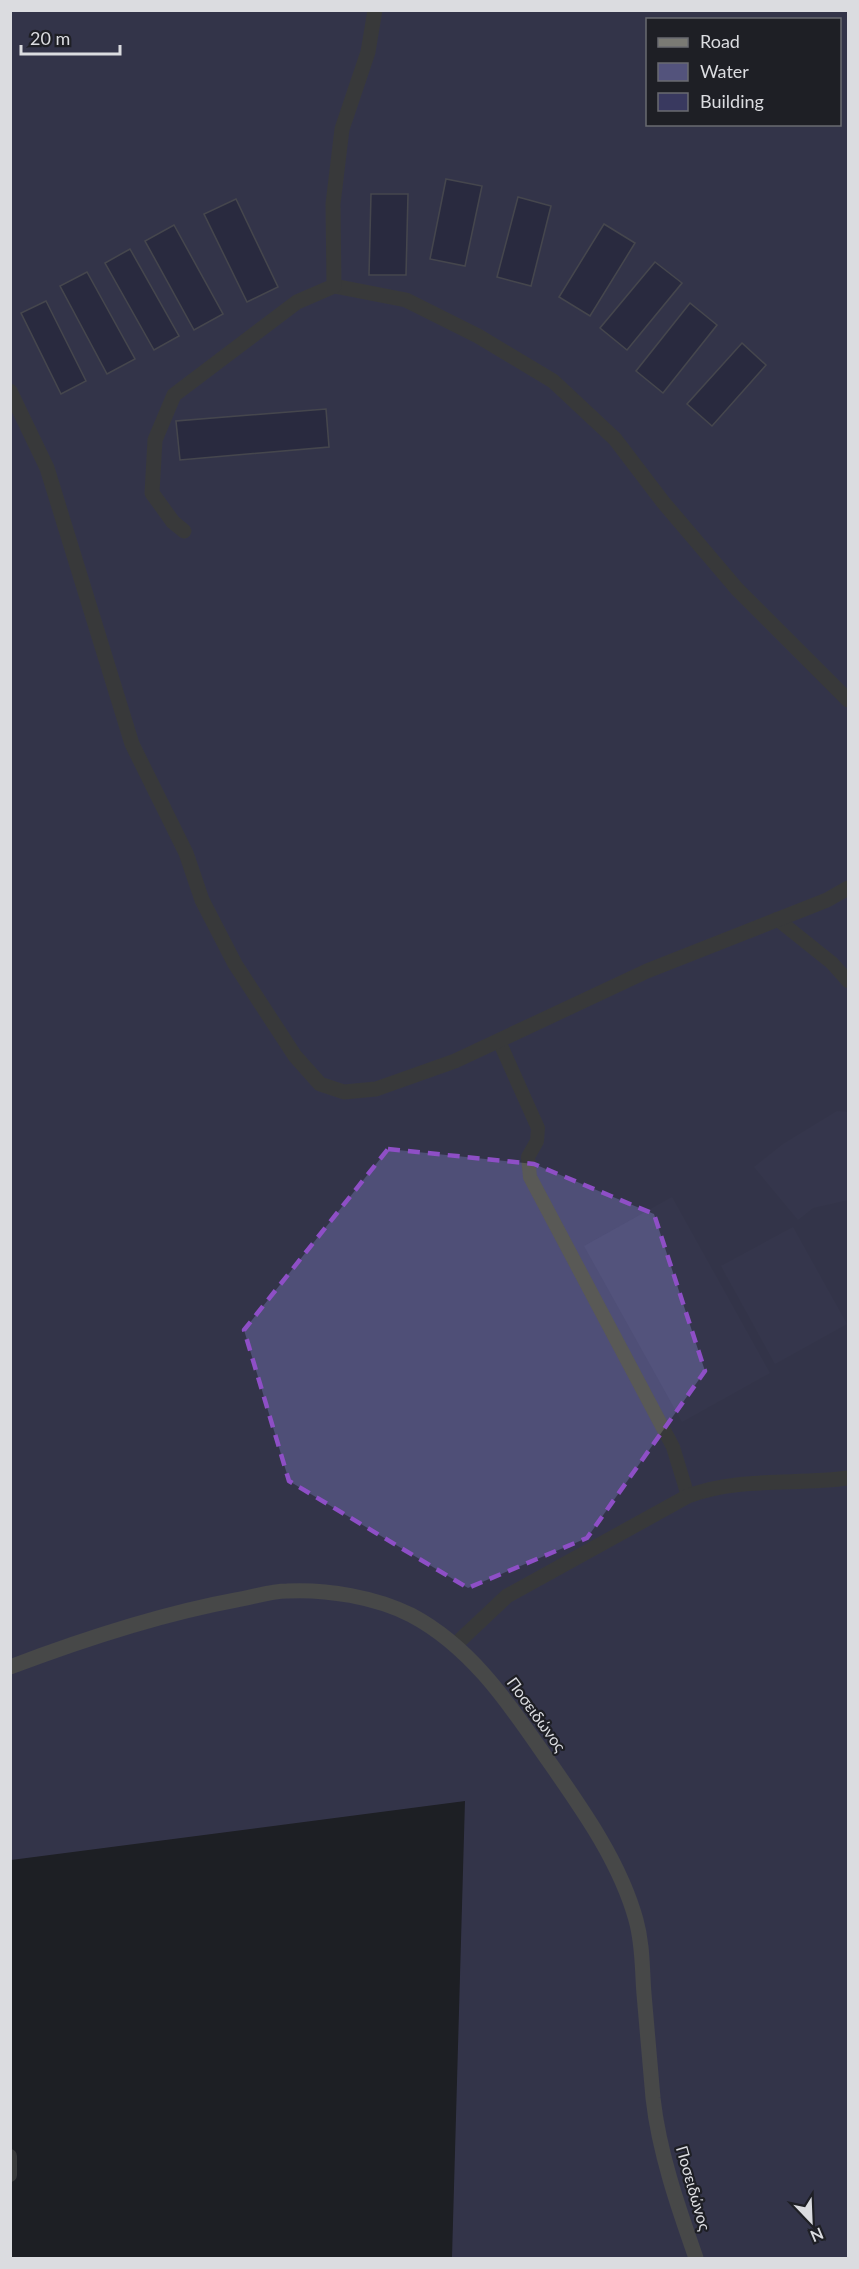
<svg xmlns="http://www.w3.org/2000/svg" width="859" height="2269" viewBox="0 0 859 2269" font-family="Lato,sans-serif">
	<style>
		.forest { fill: #4f4f77; fill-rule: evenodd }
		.water { fill: #53537c }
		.building { fill: #39395f; stroke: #77777f; stroke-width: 1.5 }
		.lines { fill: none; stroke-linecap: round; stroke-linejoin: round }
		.lane { stroke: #595956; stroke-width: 14 }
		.street { stroke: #595956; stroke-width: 15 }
		.secondary { stroke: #7a7a74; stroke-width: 15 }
		.marked { fill: none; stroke: #8e4fc6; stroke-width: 4.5; stroke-dasharray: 12 8; stroke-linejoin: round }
		.labels { text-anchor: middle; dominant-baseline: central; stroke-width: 4.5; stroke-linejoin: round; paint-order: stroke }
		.street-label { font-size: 16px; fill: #dbdce0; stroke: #1e1f25 }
	</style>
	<rect width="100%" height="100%" fill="#1e1f25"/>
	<path class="forest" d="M10,11H848V2258H452L465,1801L11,1860ZM648,20H840V124H648Z"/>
	<g class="water">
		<polygon points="837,1111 848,1112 848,1200 813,1208 798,1220 754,1167 783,1144"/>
		<polygon points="672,1197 770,1373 682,1422 584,1246"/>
		<polygon points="793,1227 847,1324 775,1364 721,1266"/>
	</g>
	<g class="building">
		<polygon points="446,179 482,186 465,266 430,259"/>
		<polygon points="371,194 408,194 406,275 369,275"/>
		<polygon points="518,197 551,206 531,286 497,277"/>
		<polygon points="236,199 278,287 247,302 204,214"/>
		<polygon points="604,224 635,243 590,316 559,297"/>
		<polygon points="174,225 223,314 194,330 145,241"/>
		<polygon points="130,249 179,336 154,350 105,263"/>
		<polygon points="655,262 682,283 627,350 600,328"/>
		<polygon points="87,272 135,359 107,374 60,286"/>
		<polygon points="46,301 86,381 61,394 21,313"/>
		<polygon points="690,303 717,325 663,393 636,371"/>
		<polygon points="742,343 766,365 712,426 687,404"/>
		<polygon points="326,409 329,447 180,460 176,421"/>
	</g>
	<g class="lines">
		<g class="lane">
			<polyline points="777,919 832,963 848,981"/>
			<polyline points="499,1041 538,1128 537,1141 528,1157 530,1177 673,1447 688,1496"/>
			<polyline points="10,2156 10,2175"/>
		</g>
		<g class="street">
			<polyline points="334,286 406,300 478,336 553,381 615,439 663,502 737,589 848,700"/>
			<polyline points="10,391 47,468 132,744 186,853 202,900 235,964 295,1056 320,1084 344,1092 376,1089 455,1061 647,971 827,900 848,888"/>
			<polyline points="184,531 173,522 152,493 155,440 174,395 297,302 334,286 333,204 342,129 368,52 375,10"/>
			<path d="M455,1645L507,1596L688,1496C739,1477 795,1485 848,1478"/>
		</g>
		<path class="secondary" d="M10,1667C84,1639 160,1614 236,1600C253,1597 271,1591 287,1591C327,1589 375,1597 411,1615C468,1645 506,1699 541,1750C577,1802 619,1858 636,1920C643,1945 642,1969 644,1994C647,2029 650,2063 653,2098C659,2152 678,2207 696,2258"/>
	</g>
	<path d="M0 0H859V2269H0ZM388,1149L534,1164L654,1214L705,1371L587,1538L468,1588L289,1481L244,1330Z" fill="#1e1f25" fill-opacity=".55" fill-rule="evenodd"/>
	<path class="marked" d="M388,1149L534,1164L654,1214L705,1371L587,1538L468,1588L289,1481L244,1330Z"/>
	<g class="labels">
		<g class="street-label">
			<text transform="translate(537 1714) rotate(54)">Ποσειδώνος</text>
			<text transform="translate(694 2188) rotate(74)">Ποσειδώνος</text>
		</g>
	</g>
	<rect width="859" height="2269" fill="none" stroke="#dbdce0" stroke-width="24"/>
	<rect x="646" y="18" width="195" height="108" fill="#1e1f25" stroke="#6a6b70" stroke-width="1.5"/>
	<rect x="658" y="38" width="30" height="9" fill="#7a7a74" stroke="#6a6b70" stroke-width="1.5"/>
	<text x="700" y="48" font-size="18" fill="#dbdce0">Road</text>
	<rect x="658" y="63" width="30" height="18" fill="#53537c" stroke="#6a6b70" stroke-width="1.5"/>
	<text x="700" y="78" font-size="18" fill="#dbdce0">Water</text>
	<rect x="658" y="93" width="30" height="18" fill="#39395f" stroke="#6a6b70" stroke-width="1.5"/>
	<text x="700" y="108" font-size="18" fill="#dbdce0">Building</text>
	<g transform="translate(811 2221) rotate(157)" stroke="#1e1f25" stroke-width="4.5" paint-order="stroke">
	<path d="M0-4.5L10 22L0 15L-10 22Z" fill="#dbdce0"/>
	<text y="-9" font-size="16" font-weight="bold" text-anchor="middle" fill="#dbdce0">N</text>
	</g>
	<path d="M21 45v9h99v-9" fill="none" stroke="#dbdce0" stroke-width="3"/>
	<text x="30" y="45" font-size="18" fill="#dbdce0" stroke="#1e1f25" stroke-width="4.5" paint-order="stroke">20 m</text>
</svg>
